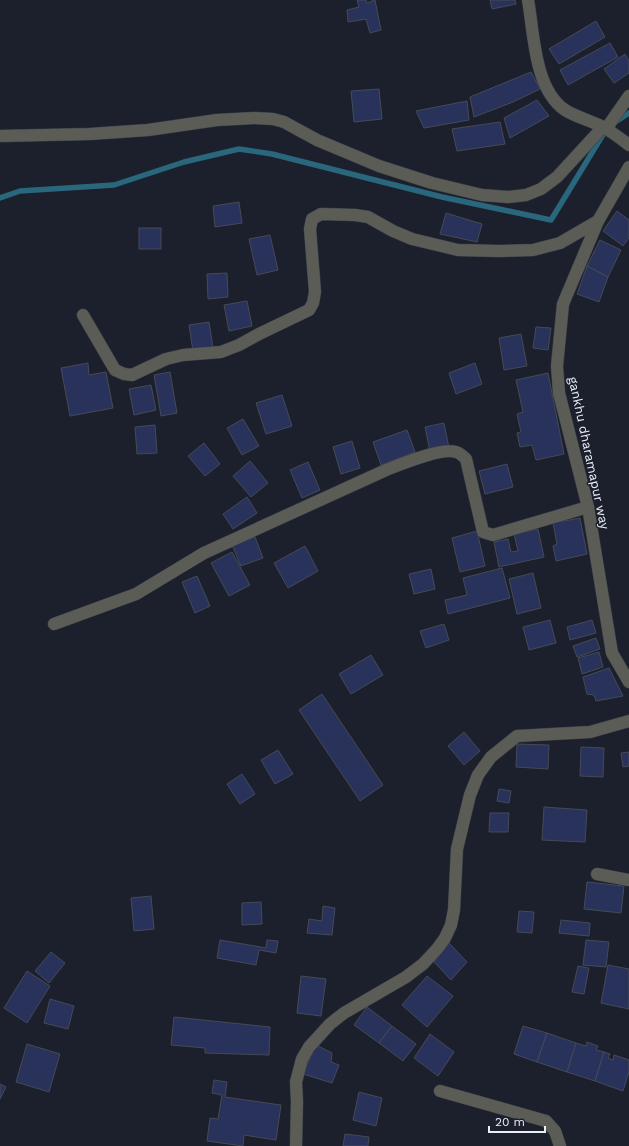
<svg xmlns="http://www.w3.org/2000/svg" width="629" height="1146" viewBox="0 0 629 1146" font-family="'Work Sans',sans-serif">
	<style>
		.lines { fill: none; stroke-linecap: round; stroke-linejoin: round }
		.stream { stroke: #29677d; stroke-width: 5.5 }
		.building { fill: #29325a; stroke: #454a57 }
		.street-casing { stroke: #393d48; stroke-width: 13 }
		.street { stroke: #5b5c55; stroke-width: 12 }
		.labels { text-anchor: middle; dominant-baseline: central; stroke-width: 3; stroke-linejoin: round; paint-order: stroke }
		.street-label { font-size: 13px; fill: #eaedf5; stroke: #1c202c }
	</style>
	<rect width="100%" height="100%" fill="#1c202c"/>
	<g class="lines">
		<g class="stream">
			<polyline points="614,123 629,113"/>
			<polyline points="0,198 20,191 114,185 184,162 239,149 272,154 442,197 551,220 604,133"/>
		</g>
	</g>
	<g class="building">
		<polygon points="357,0 366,0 367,3 375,0 381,30 370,33 366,19 348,22 347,10 359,7"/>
		<polygon points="490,0 515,0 516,4 492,9"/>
		<polygon points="596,21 605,37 559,64 549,49"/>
		<polygon points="610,43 618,57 568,85 560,70"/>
		<polygon points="625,54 629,61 629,73 614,83 604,69"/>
		<polygon points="531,72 540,89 513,102 474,117 470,97"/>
		<polygon points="379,89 382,119 354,122 351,91"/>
		<polygon points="537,100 549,116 510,138 504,118"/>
		<polygon points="467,101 469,120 424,128 416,111"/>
		<polygon points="500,122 505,144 457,151 452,129"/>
		<polygon points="239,202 242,223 215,227 213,206"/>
		<polygon points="617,211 629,220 629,238 623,246 603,231"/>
		<polygon points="446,213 482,224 477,242 440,234"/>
		<rect x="139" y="228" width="22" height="21"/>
		<polygon points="270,235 278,270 257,275 249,239"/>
		<polygon points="600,240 621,250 608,277 587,266"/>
		<polygon points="587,266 608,277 599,302 577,294"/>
		<polygon points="227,273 228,297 208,299 207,274"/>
		<polygon points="247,301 252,326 229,331 224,305"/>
		<polygon points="209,322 213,348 193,351 189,325"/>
		<polygon points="536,327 551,328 548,350 533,348"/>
		<polygon points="521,334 527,366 504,370 499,338"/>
		<polygon points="88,363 89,375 106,372 113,408 70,416 61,368"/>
		<polygon points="475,363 482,384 456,394 449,373"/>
		<polygon points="170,372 177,413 161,416 154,375"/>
		<polygon points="548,373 564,454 536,460 532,445 520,447 517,433 521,432 517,414 523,412 516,380"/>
		<polygon points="151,385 156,410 134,415 129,389"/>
		<polygon points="282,395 292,426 266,434 256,403"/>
		<polygon points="243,419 259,446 242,455 227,428"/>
		<polygon points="444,423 449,448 430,452 425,427"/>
		<polygon points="155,425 157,453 137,454 135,427"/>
		<polygon points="407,430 415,452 381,465 373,442"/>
		<polygon points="352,441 360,468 341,474 333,447"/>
		<polygon points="204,443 220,464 205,476 188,456"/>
		<polygon points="250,461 268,483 251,497 233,476"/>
		<polygon points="308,462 320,490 302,498 290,470"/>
		<polygon points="507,464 513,487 485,494 479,471"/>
		<polygon points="247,497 257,513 233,529 223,514"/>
		<polygon points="580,518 587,554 556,561 553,546 557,544 553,523"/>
		<polygon points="538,529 544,557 499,567 494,542 508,539 511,552 518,551 514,534"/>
		<polygon points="477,531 485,566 460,572 452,538"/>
		<polygon points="255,537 263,558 241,566 232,545"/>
		<polygon points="305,546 318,571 288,588 274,563"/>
		<polygon points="232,552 250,585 229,596 211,563"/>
		<polygon points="502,568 510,598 448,614 445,600 467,595 463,578"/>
		<polygon points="431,569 435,589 414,594 409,574"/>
		<polygon points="533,573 541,608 517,614 509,579"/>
		<polygon points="197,576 210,606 195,613 182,582"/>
		<polygon points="550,620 556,643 529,650 523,627"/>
		<polygon points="592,620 596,633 570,640 567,627"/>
		<polygon points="444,624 449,640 426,648 420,631"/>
		<polygon points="596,638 600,649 577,657 573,646"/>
		<polygon points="599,652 603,667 582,674 578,658"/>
		<polygon points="371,655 383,675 351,694 339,674"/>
		<polygon points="609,668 623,696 596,701 594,695 587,694 583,677"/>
		<polygon points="322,694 383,785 360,801 299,710"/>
		<polygon points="464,732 480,751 464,765 448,746"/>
		<polygon points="517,744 549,745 548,769 516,767"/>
		<polygon points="581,747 604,748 603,777 580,776"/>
		<polygon points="278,750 293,774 275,784 261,760"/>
		<polygon points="629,752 629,766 623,767 621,753"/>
		<polygon points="242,774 255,794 240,804 227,784"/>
		<polygon points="499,789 511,791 509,803 497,801"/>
		<polygon points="544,807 587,810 585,842 542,840"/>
		<polygon points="490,813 509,813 508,832 489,832"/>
		<polygon points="587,882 624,886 621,913 584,909"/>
		<polygon points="151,896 154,929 134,931 131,898"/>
		<polygon points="261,902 262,924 242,925 242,903"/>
		<polygon points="323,906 335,908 332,935 307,933 309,919 322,921"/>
		<polygon points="519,911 534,912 532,933 517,932"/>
		<polygon points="561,920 590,923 589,936 559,933"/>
		<polygon points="220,940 266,948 267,940 278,941 276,953 259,950 256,965 217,958"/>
		<polygon points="586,940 609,942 606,967 583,965"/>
		<polygon points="449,943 467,962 451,980 434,962"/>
		<polygon points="51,952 65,963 49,983 35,971"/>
		<polygon points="608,965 629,969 629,1009 601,1003"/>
		<polygon points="578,966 589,968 584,994 572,992"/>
		<polygon points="27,971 50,986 27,1023 4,1008"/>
		<polygon points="301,976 326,979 321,1016 297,1013"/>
		<polygon points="427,976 453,996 427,1027 402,1005"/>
		<polygon points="50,999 74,1006 68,1029 44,1023"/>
		<polygon points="367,1007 392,1026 379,1043 354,1025"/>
		<polygon points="174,1017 270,1027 269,1055 205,1053 205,1048 171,1045"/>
		<polygon points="392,1026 416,1044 403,1061 379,1043"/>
		<polygon points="523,1026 547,1033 537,1062 514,1054"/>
		<polygon points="547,1033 576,1043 567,1072 537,1062"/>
		<polygon points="430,1034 454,1052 438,1076 414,1058"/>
		<polygon points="587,1042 598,1046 596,1050 604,1052 595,1081 567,1072 576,1043 586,1046"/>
		<polygon points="27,1044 60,1054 49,1092 16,1082"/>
		<polygon points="316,1045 332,1053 331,1062 339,1065 332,1083 303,1074"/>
		<polygon points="604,1052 610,1054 608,1058 613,1060 614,1055 629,1060 629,1072 623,1091 595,1081"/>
		<polygon points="214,1080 227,1082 225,1097 281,1105 276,1140 244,1135 243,1146 207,1141 210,1118 218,1119 222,1095 212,1093"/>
		<polygon points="0,1084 6,1087 0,1099"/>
		<polygon points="359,1092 382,1098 376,1126 353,1120"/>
		<polygon points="345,1134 369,1137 368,1146 343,1146"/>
	</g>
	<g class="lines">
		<defs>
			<g id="street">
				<path d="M528,0C534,33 534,89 565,110C574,116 591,121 601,126C611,131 620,138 629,145"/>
				<polyline points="606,129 629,96"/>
				<polyline points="0,136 90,134 148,130 217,120 254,118 273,119 284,122 317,140 379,166 432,183 482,195 508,197 526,195 541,189 557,177 603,127"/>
				<polyline points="629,167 598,221 563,304 557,366 559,393 588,507 612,653 629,682"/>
				<polyline points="83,315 115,370 124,374 132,375 166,359 183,355 221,352 239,345 259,334 309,310 313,303 315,292 310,229 312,219 321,214 355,215 368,217 393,231 412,239 458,250 499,251 533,250 560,243 598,221"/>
				<path d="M54,624L136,594L204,553L386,470C399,465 442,447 456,452C460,453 463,456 466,459L483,532L493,535L588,507"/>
				<polyline points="597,874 629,880"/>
				<polyline points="440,1091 546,1121 555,1131 560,1146"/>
				<polyline points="296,1146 297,1101 296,1082 302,1059 309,1047 330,1024 344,1013 406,977 423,964 437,949 445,938 451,925 454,910 457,849 470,795 478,775 491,757 517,736 590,732 629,721"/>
			</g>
		</defs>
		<use href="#street" class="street-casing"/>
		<use href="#street" class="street"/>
	</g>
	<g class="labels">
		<g class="street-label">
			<text transform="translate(589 453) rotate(78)">gankhu dharamapur way</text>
		</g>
	</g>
	<path d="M489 1126v6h56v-6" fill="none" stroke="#eaedf5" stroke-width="2"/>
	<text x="495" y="1126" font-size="12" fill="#eaedf5" stroke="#1c202c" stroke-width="3" paint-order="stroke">20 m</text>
</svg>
